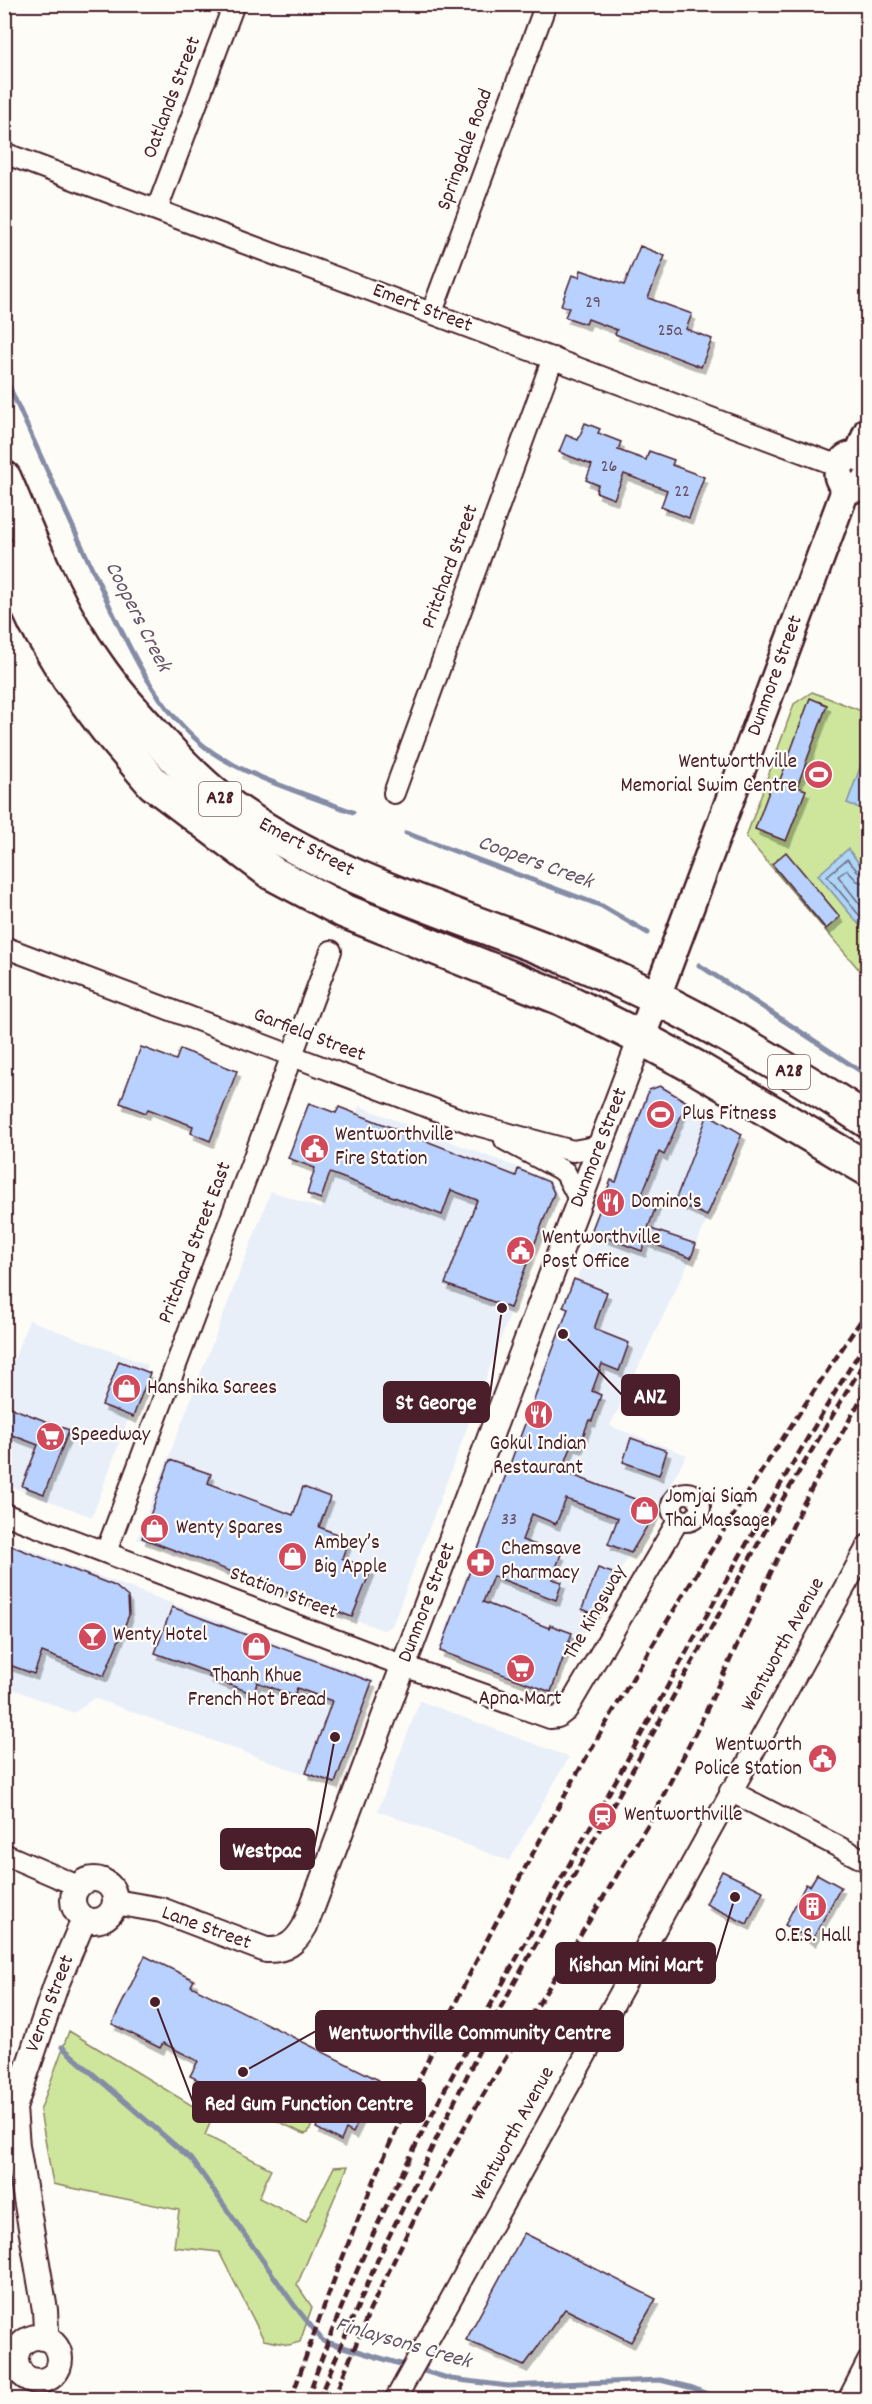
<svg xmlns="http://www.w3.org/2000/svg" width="872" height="2404" viewBox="0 0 872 2404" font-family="Dekko,sans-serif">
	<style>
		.built { fill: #e8eff9 }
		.green { fill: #cee69b; stroke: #8c8263; stroke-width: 1.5 }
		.water { fill: #acd5f7; stroke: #858ca5; stroke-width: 1.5 }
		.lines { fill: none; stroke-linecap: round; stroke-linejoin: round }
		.shore { stroke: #71687d; stroke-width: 1.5 }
		.stream { stroke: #858ca5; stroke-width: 5 }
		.building { fill: #b8d1ff; stroke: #4a1f2b; stroke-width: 1.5; filter: url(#shadow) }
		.minor-casing { stroke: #4a1f2b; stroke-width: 24 }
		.tertiary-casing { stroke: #4a1f2b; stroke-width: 28 }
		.secondary-casing { stroke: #4a1f2b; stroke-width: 32 }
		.trunk-casing { stroke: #4a1f2b; stroke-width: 38 }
		.minor { stroke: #fdfcf7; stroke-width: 20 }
		.tertiary { stroke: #fdfcf7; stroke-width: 24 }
		.secondary { stroke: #fdfcf7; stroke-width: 27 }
		.trunk { stroke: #fdfcf7; stroke-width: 33 }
		.rail { stroke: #4a1f2b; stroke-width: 4.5; stroke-dasharray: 9 4.5; stroke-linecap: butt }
		.labels { text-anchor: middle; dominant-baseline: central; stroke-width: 4.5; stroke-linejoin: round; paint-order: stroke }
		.number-label { font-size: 18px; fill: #664c60 }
		.shield { fill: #fdfcf7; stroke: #806168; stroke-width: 1.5 }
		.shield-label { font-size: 20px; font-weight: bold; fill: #4a1f2b }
		.street-label { font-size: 21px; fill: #4a1f2b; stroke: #fdfcf7 }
		.poi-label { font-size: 21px; fill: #4a1f2b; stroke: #fdfcf7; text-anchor: start }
		.water-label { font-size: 22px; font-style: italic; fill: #675668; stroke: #fdfcf7 }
		.leader { fill: none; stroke: #4a1f2b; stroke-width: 2 }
		.callout-dot { fill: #4a1f2b; stroke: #fdfcf7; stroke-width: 2 }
		.callout { fill: #4a1f2b; stroke: #4a1f2b; stroke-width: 2 }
		.callout-label { font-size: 22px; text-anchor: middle; font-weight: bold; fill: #fff }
	</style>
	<defs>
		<filter id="shadow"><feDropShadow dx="3.5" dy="6" stdDeviation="0" flood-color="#0004"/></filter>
	</defs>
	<rect width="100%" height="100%" fill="#fdfcf7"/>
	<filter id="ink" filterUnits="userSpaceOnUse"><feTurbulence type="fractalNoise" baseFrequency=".0167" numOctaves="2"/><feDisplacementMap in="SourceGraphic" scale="12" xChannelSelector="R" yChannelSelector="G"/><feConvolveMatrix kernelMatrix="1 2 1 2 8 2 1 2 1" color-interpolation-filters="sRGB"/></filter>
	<g filter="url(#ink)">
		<g class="built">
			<polygon points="659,1084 742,1134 691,1258 610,1426 687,1455 576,1647 567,1653 551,1693 438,1651 648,1089"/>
			<polygon points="359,1106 550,1180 556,1193 392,1626 383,1630 137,1539 271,1191 321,1209"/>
			<polygon points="29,1320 148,1365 92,1517 5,1484 4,1386"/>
			<polygon points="4,1540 374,1680 335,1785 94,1698 74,1713 5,1686"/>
			<polygon points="420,1701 569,1757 509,1861 378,1811"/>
		</g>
		<g class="green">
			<polygon points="812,692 867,713 867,979 746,837 794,704"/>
			<polygon points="69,2031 193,2106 211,2121 205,2135 271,2169 259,2198 306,2222 334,2167 348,2166 297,2285 312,2307 300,2342 289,2345 264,2340 219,2252 174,2247 179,2210 53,2184 40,2111"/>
			<polygon points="275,2093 316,2116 308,2133 304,2134 265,2115"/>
		</g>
		<g class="water">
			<polygon points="863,760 867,761 867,811 847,803"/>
			<polygon points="848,849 867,873 867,919 860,926 818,875"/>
		</g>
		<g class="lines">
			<g class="shore">
				<polyline points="868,876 861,875 847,859 827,876 859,915 868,915"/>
				<polyline points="868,884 857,881 847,870 838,876 862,907 868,908"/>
			</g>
			<g class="stream">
				<path d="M4,375C33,439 61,502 91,566C121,629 148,701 204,746C238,774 311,796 353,812"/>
				<polyline points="406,833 602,906 648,933"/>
				<polyline points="699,965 868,1076"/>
				<polyline points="4,2029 10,2030"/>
				<polyline points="62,2047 193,2161 294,2305 323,2341 451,2379 508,2386 660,2380 693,2388 721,2400"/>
			</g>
		</g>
		<g class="building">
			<polygon points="640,246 665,256 648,298 692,314 686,329 712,339 701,367 615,334 617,330 588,319 586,324 565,317 569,308 561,305 572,275 579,277 581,270 624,285"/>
			<polygon points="585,423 600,429 598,433 621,442 618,450 646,460 649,451 674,460 672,465 704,477 689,518 661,507 667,490 624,474 614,499 596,492 598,485 586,480 592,465 559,452 566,435 578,440"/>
			<polygon points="810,698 827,705 797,787 806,790 786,841 755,829 774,778 780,780"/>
			<polygon points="786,852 840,917 826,929 772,864"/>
			<polygon points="141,1047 176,1060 180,1049 237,1071 210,1141 191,1133 193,1126 148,1109 146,1113 120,1103"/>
			<polygon points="660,1086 687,1102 664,1155 659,1152 642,1194 658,1201 648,1228 696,1244 691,1258 645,1241 642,1251 591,1232 611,1180 616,1182 649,1090"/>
			<polygon points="309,1103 336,1113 339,1107 516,1176 518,1169 549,1182 554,1193 510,1308 445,1284 477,1200 451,1190 442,1215 330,1173 321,1199 307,1194 315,1168 288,1158"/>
			<polygon points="708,1114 742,1134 707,1216 675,1201"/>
			<polygon points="574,1279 607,1292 594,1329 629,1343 619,1371 602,1364 592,1391 601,1395 592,1421 589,1420 579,1447 572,1445 562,1471 658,1508 631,1553 608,1544 618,1518 566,1499 556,1524 532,1514 522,1540 561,1554 552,1579 562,1582 556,1600 493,1576 483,1602 549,1628 550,1625 572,1633 551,1692 440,1651 568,1309 563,1307"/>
			<polygon points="119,1361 150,1373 133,1417 102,1405"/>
			<polygon points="9,1407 69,1430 44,1494 22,1486 38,1445 4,1432 4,1420"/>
			<polygon points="631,1438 667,1451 659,1475 623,1462"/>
			<polygon points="170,1460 211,1474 208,1483 293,1515 303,1487 330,1497 319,1527 349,1539 342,1558 371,1570 352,1617 142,1538"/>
			<polygon points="4,1543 115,1586 128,1597 129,1615 104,1676 42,1652 34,1674 4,1663"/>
			<polygon points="598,1568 618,1575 594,1614 582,1609"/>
			<polygon points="172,1607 372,1682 335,1783 306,1773 332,1701 297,1688 294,1696 257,1682 254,1694 209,1677 210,1673 155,1653"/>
			<polygon points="722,1871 763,1891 747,1924 706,1904"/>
			<polygon points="817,1874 841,1887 812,1940 785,1925 806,1884 810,1886"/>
			<polygon points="145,1956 194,1980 191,1986 379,2080 353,2133 346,2129 341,2141 316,2128 320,2118 267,2088 256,2108 190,2076 198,2061 163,2043 160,2048 112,2024"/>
			<polygon points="524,2233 656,2299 631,2342 565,2309 524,2366 466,2340"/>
		</g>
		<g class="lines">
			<defs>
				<g id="minor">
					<polyline points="4,153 839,466"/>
					<polyline points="157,209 234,4"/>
					<polyline points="432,312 546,4"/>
					<polyline points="394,793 553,358"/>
					<polyline points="4,947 473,1124 573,1151 600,1146"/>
					<polyline points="505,1140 565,1172 580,1201"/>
					<circle cx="686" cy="1507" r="14"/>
					<polyline points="4,1514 404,1666 550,1718 558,1717 567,1710 679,1519"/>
					<polyline points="106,1552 331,951"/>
					<polyline points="730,1791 868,1862"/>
					<polyline points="4,1854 78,1886"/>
					<polyline points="4,2355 17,2356"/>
					<polyline points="395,2400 868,1545"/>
					<polyline points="848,2400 868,2361"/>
				</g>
				<g id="tertiary">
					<circle cx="94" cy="1900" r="21"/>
					<path d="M115,1902L161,1910L266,1950C286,1951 296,1942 305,1926L641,1038"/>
					<circle cx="38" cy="2359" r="22"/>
					<polyline points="43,2338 46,2330 45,2310 17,2146 14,2108 56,1985 84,1919"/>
				</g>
				<g id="secondary">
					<polyline points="858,456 868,431"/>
					<path d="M868,464C844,435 821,490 857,488L868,480"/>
					<polyline points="641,1038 847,486"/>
				</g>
				<g id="trunk">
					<path d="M4,478C31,541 56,609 96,664C115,692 138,717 161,742C179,762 200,783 221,800C325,878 454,912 572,960C676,1002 775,1060 868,1121"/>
					<polyline points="4,555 36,624 68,677 107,729 153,783 272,873 344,911 561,998 641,1038 695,1067 868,1169"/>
				</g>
			</defs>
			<use href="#minor" class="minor-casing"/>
			<use href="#tertiary" class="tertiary-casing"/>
			<use href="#secondary" class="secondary-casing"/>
			<use href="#trunk" class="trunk-casing"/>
			<use href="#minor" class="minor"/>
			<use href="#tertiary" class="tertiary"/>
			<use href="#secondary" class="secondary"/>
			<use href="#trunk" class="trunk"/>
			<g class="rail">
				<path d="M291,2400C422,2007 638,1652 868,1310"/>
				<path d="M307,2400C374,2201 483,2020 584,1838C677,1671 766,1501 868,1339"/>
				<polyline points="318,2400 378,2259 496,2016 784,1497 868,1356"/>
				<polyline points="333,2400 370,2310 417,2213 474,2110 650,1821 700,1724 802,1506 868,1386"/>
			</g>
		</g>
	</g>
	<defs>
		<symbol id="stadium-disc" viewBox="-11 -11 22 22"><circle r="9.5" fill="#d1495b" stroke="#fdfcf7"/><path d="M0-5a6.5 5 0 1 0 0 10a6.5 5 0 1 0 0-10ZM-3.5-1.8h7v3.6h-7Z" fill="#fff"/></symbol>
		<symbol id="civic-disc" viewBox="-11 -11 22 22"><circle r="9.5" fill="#d1495b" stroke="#fdfcf7"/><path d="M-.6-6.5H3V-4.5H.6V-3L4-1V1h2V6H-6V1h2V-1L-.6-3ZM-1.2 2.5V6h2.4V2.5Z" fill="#fff"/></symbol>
		<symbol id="restaurant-disc" viewBox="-11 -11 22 22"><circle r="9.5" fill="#d1495b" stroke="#fdfcf7"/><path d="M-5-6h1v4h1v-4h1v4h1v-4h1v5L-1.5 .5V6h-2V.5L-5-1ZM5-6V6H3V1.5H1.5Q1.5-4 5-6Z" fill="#fff"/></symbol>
		<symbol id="shop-disc" viewBox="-11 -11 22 22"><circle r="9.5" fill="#d1495b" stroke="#fdfcf7"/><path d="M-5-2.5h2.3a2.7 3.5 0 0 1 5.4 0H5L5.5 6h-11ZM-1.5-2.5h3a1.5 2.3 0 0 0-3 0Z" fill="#fff"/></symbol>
		<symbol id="supermarket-disc" viewBox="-11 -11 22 22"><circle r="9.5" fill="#d1495b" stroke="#fdfcf7"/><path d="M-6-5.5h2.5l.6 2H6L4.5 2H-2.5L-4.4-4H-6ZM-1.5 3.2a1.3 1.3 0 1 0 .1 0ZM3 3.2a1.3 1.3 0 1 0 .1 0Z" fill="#fff"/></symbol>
		<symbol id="pharmacy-disc" viewBox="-11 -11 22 22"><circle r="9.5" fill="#d1495b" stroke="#fdfcf7"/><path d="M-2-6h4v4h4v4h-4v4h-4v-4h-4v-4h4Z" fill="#fff"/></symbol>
		<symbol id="bar-disc" viewBox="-11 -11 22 22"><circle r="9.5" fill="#d1495b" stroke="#fdfcf7"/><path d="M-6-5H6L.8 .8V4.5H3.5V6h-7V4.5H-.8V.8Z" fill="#fff"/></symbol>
		<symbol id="station-disc" viewBox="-11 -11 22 22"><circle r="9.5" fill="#d1495b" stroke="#fdfcf7"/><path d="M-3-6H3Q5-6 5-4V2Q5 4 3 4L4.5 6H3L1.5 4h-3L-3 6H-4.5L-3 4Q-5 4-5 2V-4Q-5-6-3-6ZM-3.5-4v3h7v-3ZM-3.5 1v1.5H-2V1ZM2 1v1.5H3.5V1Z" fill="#fff"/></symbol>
		<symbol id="building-disc" viewBox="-11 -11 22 22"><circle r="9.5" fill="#d1495b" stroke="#fdfcf7"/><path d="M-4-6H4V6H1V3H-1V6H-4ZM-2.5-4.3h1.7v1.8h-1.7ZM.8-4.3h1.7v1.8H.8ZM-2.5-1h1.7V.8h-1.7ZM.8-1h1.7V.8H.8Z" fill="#fff"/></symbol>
	</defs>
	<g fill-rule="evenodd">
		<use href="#stadium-disc" x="802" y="758" width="33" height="33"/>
		<use href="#stadium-disc" x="644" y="1098" width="33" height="33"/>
		<use href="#civic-disc" x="298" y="1132" width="33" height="33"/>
		<use href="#restaurant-disc" x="594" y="1186" width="33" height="33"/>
		<use href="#civic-disc" x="504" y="1234" width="33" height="33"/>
		<use href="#shop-disc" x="110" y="1372" width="33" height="33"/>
		<use href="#restaurant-disc" x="522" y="1398" width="33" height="33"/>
		<use href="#supermarket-disc" x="34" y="1420" width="33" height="33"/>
		<use href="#shop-disc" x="628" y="1494" width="33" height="33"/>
		<use href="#shop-disc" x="138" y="1512" width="33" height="33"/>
		<use href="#shop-disc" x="276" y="1540" width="33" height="33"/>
		<use href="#pharmacy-disc" x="464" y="1546" width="33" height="33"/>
		<use href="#bar-disc" x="76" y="1620" width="33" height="33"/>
		<use href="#shop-disc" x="240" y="1630" width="33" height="33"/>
		<use href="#supermarket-disc" x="504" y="1652" width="33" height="33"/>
		<use href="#civic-disc" x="806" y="1742" width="33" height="33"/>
		<use href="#station-disc" x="586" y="1800" width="33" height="33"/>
		<use href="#building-disc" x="796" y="1890" width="33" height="33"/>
	</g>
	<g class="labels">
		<g class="number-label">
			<text x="593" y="303">29</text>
			<text x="670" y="331">25a</text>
			<text x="609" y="467">26</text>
			<text x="682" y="492">22</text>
			<text x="509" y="1520">33</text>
		</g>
		<g class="shield">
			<rect x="199" y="782" width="42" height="34" rx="4.5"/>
			<rect x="768" y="1055" width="42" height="34" rx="4.5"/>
		</g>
		<g class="shield-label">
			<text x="220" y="799">A28</text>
			<text x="789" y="1072">A28</text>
		</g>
		<g class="street-label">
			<text transform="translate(173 98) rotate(-69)">Oatlands Street</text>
			<text transform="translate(466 150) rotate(-70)">Springdale Road</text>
			<text transform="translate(422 309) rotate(21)">Emert Street</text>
			<text transform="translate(451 567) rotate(-70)">Pritchard Street</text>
			<text transform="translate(776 676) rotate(-70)">Dunmore Street</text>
			<text transform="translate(306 848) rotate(28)">Emert Street</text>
			<text transform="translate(309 1036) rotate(21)">Garfield Street</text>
			<text transform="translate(600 1148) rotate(-69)">Dunmore Street</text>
			<text transform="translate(196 1243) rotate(-69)">Pritchard Street East</text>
			<text transform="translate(283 1594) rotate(21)">Station Street</text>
			<text transform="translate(428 1603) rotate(-69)">Dunmore Street</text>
			<text transform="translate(596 1613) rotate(-60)">The Kingsway</text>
			<text transform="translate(784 1645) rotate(-61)">Wentworth Avenue</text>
			<text transform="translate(206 1929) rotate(20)">Lane Street</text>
			<text transform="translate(51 2004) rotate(-69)">Veron Street</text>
			<text transform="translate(514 2134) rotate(-61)">Wentworth Avenue</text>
		</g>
		<g class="poi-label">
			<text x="797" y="763" text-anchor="end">Wentworthville<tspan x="797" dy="24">Memorial Swim Centre</tspan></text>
			<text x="682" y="1115">Plus Fitness</text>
			<text x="335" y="1136">Wentworthville<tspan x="335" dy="24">Fire Station</tspan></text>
			<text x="631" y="1203">Domino's</text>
			<text x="542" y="1239">Wentworthville<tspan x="542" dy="24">Post Office</tspan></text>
			<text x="147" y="1389">Hanshika Sarees</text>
			<text x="71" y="1436">Speedway</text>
			<text x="538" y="1445" text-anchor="middle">Gokul Indian<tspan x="538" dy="24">Restaurant</tspan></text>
			<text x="665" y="1498">Jomjai Siam<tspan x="665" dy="24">Thai Massage</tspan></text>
			<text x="176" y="1529">Wenty Spares</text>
			<text x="314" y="1544">Ambey’s<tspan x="314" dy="24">Big Apple</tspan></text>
			<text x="501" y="1550">Chemsave<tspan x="501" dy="24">Pharmacy</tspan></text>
			<text x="113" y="1636">Wenty Hotel</text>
			<text x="257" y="1677" text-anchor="middle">Thanh Khue<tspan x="257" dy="24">French Hot Bread</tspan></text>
			<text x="520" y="1700" text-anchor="middle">Apna Mart</text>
			<text x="802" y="1746" text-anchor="end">Wentworth<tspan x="802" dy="24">Police Station</tspan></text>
			<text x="624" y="1816">Wentworthville</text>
			<text x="813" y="1937" text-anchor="middle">O.E.S. Hall</text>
		</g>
		<g class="water-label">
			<text transform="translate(137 617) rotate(63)">Coopers Creek</text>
			<text transform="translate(535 863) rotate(20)">Coopers Creek</text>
			<text transform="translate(403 2344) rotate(16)">Finlaysons Creek</text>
		</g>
	</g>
	<path class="leader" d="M563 1334L622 1395M502 1308L489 1402M335 1737L314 1849M735 1897L715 1963M243 2072L316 2031M155 2002L193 2102"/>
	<g class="callout-dot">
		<circle cx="563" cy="1334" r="6"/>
		<circle cx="502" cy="1308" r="6"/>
		<circle cx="335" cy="1737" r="6"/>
		<circle cx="735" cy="1897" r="6"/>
		<circle cx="243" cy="2072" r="6"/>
		<circle cx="155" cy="2002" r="6"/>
	</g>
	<g class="callout">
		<rect x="622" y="1375" width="57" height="40" rx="6"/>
		<rect x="384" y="1382" width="105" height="40" rx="6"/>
		<rect x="221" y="1829" width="93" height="40" rx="6"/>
		<rect x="556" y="1943" width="159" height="40" rx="6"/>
		<rect x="316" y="2011" width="307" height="40" rx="6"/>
		<rect x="193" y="2082" width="232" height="40" rx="6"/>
	</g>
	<g class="callout-label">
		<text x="650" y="1403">ANZ</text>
		<text x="436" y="1409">St George</text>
		<text x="267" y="1857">Westpac</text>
		<text x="636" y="1971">Kishan Mini Mart</text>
		<text x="470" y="2039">Wentworthville Community Centre</text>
		<text x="309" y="2110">Red Gum Function Centre</text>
	</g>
	<rect width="872" height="2404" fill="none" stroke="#fdfcf7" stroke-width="24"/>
	<rect x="12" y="12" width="848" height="2380" fill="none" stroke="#4a1f2b" stroke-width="2" filter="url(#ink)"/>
</svg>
